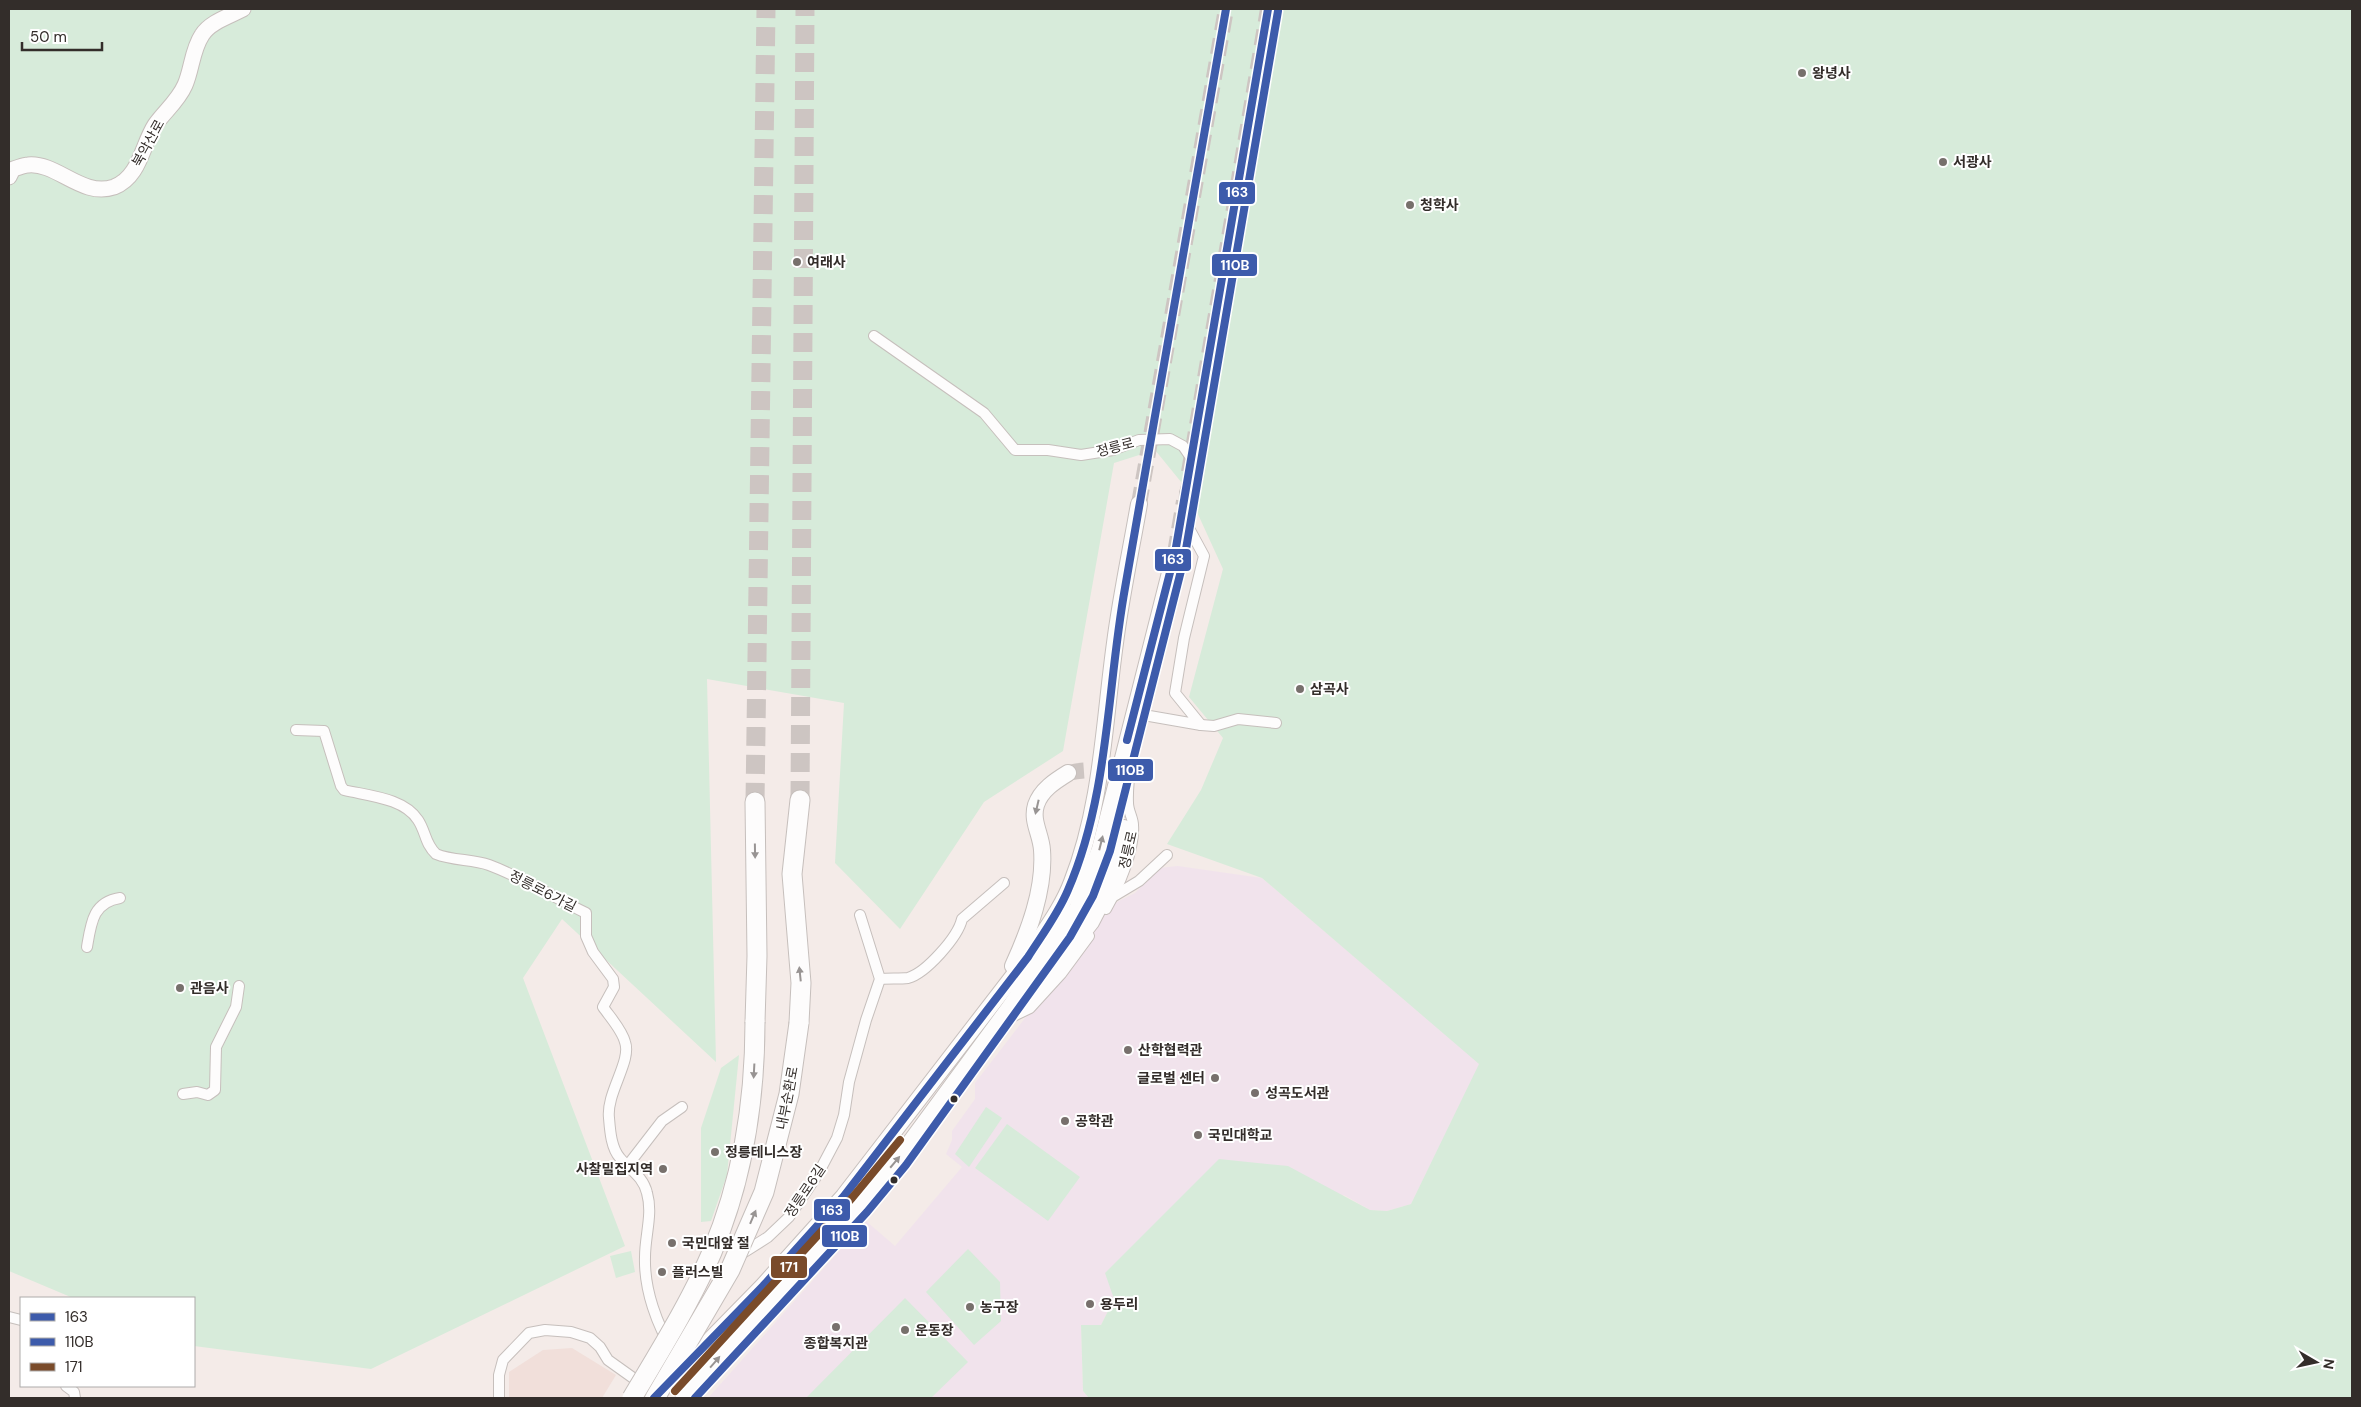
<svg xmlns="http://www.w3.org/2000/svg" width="2361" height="1407" viewBox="0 0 2361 1407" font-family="'DM Sans','Noto Sans KR',sans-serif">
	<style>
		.commercial { fill: #f1dfda }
		.education { fill: #f1e3ec }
		.green { fill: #d7ebda }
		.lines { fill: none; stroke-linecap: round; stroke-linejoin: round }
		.primary-tunnel { stroke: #cdc5c2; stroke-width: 16; stroke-dasharray: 16 8; stroke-linecap: butt }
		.highway-tunnel { stroke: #cdc5c2; stroke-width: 19; stroke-dasharray: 19 9; stroke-linecap: butt }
		.street-casing { stroke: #c6bfbc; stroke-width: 12 }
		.secondary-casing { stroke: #c6bfbc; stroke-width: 17 }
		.primary-casing { stroke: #c6bfbc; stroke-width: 18 }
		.highway-casing { stroke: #c6bfbc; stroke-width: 21 }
		.street { stroke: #fdfcfc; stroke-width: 10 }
		.secondary { stroke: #fdfcfc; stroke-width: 15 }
		.primary { stroke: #fdfcfc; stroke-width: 16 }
		.highway { stroke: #fdfcfc; stroke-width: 19 }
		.highway-bridge-casing { stroke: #c6bfbc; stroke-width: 21; stroke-linecap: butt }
		.highway-bridge { stroke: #fdfcfc; stroke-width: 19 }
		.bus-1-casing { stroke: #fff; stroke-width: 11 }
		.bus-2-casing { stroke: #fff; stroke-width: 11 }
		.bus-3-casing { stroke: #fff; stroke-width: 11 }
		.bus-1 { stroke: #3d5bab; stroke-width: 8 }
		.bus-2 { stroke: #3d5bab; stroke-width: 8 }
		.bus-3 { stroke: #7a4b2a; stroke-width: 8 }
		.oneway { fill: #989493 }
		.poi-dot { fill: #77706c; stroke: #fff; stroke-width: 2 }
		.bus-dot { fill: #332d2a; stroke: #fff; stroke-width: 2 }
		.labels { text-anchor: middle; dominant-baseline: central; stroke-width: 4; stroke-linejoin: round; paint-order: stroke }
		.poi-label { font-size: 14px; font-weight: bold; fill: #332d2a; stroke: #fff; text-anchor: start }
		.street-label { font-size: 14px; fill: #332d2a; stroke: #fff }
		.line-badge { stroke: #fff; stroke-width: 2 }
		.badge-label { font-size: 14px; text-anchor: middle; font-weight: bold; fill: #fff }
	</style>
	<rect width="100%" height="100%" fill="#f4ebe8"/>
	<polygon class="commercial" points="572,1348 616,1375 602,1398 509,1398 509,1372 543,1350"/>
	<polygon class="education" points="1178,866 1262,878 1480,1064 1411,1204 1387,1211 1370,1210 1344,1195 1114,1299 1101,1325 1081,1325 1083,1391 1089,1398 708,1398 866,1221 895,1246 962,1167 946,1154 952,1140 952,1131 975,1099 975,1083 1113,904 1135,893 1159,868"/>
	<g class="green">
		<polygon points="9,9 2352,9 2352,1398 1089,1398 1083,1391 1081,1325 1101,1325 1114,1299 1105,1273 1219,1159 1288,1166 1370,1210 1387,1211 1411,1204 1479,1064 1262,878 1167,844 1201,790 1223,738 1189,697 1223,569 1186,488 1155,450 1114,463 1063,751 984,802 900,929 835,863 844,703 707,679 716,1062 562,919 523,978 625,1246 371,1369 194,1346 194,1298 73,1298 9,1271"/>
		<polygon points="739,1055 727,1175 711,1221 701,1222 701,1128 721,1068"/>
		<polygon points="986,1107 1002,1118 969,1167 955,1154"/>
		<polygon points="1007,1124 1080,1177 1048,1221 975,1168"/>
		<polygon points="968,1249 1000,1282 1001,1321 974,1345 926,1292"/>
		<polygon points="631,1251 635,1272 616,1278 610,1256"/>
		<polygon points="905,1298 968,1362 931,1398 806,1398"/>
	</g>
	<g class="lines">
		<g class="primary-tunnel">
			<polyline points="1189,472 1268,9"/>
			<polyline points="1139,504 1226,9"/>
			<polyline points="1175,553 1184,501"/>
			<path d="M1068,773C1119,762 1122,787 1124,828"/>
		</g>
		<g class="highway-tunnel">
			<polyline points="800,800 805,9"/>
			<polyline points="755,802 766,9"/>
		</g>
		<defs>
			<g id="street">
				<polyline points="874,336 984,413 1015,450 1048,450 1081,455 1113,450 1139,440 1170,439 1183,446 1194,462 1185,493 1184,519 1204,556 1184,638 1175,693 1201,725 1138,714"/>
				<polyline points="1201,725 1214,726 1238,719 1276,723"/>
				<path d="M296,730L324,731L341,786L344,790C369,796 404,798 418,820C426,832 425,844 436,854C453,861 472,859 489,865C524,878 553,897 586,913V936L593,952L613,979L614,987L603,1007C610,1017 622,1030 625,1042C632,1061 606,1093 609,1118C610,1130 611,1148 620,1158C630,1170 643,1176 647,1193C653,1214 645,1235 645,1257C644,1290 657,1325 674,1353"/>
				<polyline points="1114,896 1139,881 1167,855"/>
				<path d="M1106,909C1118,888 1135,850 1133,825C1133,818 1128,811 1128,803C1127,783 1131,762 1134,742"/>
				<path d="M87,947C91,923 93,902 120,898"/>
				<path d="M880,979C889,978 899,979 908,978C926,973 958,937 962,919L1004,883"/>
				<polyline points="999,1023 1030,1008 1061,974 1089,936"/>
				<polyline points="183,1094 197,1092 208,1095 215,1090 216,1047 236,1007 239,986"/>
				<polyline points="628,1165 662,1121 682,1107"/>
				<polyline points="738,1256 768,1237 789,1217 818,1174 837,1138 844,1115 849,1082 866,1020 880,979 860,915"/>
				<polyline points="9,1317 21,1320"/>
				<polyline points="66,1386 74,1392 75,1398"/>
				<polyline points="499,1398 499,1375 503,1360 529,1333 545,1330 571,1332 590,1338 600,1347 608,1360 657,1395 658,1392"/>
			</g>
			<path id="secondary" d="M9,177L13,169C18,168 23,165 28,165C57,162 82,198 114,187C140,177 142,145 155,125C165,111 178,101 185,85C192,69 192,50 202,35C210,22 230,16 243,9"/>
			<g id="primary">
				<path d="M1013,966C1029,931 1045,889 1042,850C1041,834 1031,821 1036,805C1041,790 1055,781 1068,773"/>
				<polyline points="1014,1005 1038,990 1091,922 1105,895 1114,871 1124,828"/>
				<path d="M670,1381L763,1286L844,1196L1028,957C1043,933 1062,909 1072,882C1102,806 1104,722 1115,643C1121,596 1131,550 1139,504"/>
				<polyline points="687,1393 860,1205 898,1159 1010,1007 1077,909 1100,849 1175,553"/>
			</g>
			<g id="highway">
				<polyline points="755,1022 757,956 755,802"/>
				<polyline points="799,1023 801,983 792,874 800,800"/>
				<polyline points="685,1398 695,1385"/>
			</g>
		</defs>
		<use href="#street" class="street-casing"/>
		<use href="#secondary" class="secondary-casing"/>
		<use href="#primary" class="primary-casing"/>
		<use href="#highway" class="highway-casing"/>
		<use href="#street" class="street"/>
		<use href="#secondary" class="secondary"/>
		<use href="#primary" class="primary"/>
		<use href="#highway" class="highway"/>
		<defs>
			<g id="highway-bridge">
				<path d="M632,1398C660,1351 690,1303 712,1252C743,1179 755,1101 755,1022"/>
				<polyline points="655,1398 730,1270 764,1192 789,1094 799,1023"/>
			</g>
		</defs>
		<use href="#highway-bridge" class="highway-bridge-casing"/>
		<use href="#highway-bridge" class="highway-bridge"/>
		<defs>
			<g id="bus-1">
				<polyline points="1127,740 1175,553 1268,9"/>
				<path d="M654,1398L763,1286L844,1196L1028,957C1042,935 1058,914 1068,890C1109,796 1107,687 1125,588C1159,395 1193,202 1226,9"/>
			</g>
			<polyline id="bus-2" points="695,1398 867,1212 906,1165 1070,937 1093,896 1110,851 1185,555 1278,11"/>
			<polyline id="bus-3" points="675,1391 852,1198 900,1140"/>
		</defs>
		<use href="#bus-1" class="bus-1-casing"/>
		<use href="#bus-2" class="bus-2-casing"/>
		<use href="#bus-3" class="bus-3-casing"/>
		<use href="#bus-1" class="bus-1"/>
		<use href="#bus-2" class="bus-2"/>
		<use href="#bus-3" class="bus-3"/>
	</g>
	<defs><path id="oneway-solid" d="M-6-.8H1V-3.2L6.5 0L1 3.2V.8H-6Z" transform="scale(1.25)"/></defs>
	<g class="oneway">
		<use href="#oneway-solid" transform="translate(1037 807) rotate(103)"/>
		<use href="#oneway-solid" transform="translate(1101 843) rotate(-76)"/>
		<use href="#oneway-solid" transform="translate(755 851) rotate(89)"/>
		<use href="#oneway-solid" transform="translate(800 974) rotate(-96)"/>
		<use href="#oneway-solid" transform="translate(754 1071) rotate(93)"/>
		<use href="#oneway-solid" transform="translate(895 1162) rotate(-50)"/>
		<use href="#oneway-solid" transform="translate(753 1217) rotate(-67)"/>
		<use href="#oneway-solid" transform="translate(715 1362) rotate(-49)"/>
	</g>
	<g class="poi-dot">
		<circle cx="1802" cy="73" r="5"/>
		<circle cx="1943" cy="162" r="5"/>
		<circle cx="1410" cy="205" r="5"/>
		<circle cx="797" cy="262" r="5"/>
		<circle cx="1300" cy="689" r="5"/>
		<circle cx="180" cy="988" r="5"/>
		<circle cx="1128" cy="1050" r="5"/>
		<circle cx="1215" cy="1078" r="5"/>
		<circle cx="1255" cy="1093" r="5"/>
		<circle cx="1065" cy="1121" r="5"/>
		<circle cx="1198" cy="1135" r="5"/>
		<circle cx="715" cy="1152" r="5"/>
		<circle cx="663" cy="1169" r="5"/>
		<circle cx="672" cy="1243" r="5"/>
		<circle cx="662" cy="1272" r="5"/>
		<circle cx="1090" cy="1304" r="5"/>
		<circle cx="970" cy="1307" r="5"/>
		<circle cx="836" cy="1327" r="5"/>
		<circle cx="905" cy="1330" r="5"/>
	</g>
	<g class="bus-dot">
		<circle cx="954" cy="1099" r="4.5"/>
		<circle cx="894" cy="1180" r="4.5"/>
	</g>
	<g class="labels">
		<g class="poi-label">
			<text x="1812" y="73">왕녕사</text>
			<text x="1953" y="162">서광사</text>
			<text x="1420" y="205">청학사</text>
			<text x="807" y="262">여래사</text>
			<text x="1310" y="689">삼곡사</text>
			<text x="190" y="988">관음사</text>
			<text x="1138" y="1050">산학협력관</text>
			<text x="1205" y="1078" text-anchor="end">글로벌 센터</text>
			<text x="1265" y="1093">성곡도서관</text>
			<text x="1075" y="1121">공학관</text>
			<text x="1208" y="1135">국민대학교</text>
			<text x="725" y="1152">정릉테니스장</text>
			<text x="653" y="1169" text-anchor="end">사찰밀집지역</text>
			<text x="682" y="1243">국민대앞 절</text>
			<text x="672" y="1272">플러스빌</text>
			<text x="1100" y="1304">용두리</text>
			<text x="980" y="1307">농구장</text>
			<text x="915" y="1330">운동장</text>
			<text x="836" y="1343" text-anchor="middle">종합복지관</text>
		</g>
		<g class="street-label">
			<text transform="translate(148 143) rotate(-61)">북악산로</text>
			<text transform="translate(1115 447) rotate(-15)">정릉로</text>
			<text transform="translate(1128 850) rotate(-77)">정릉로</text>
			<text transform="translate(543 891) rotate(27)">정릉로6가길</text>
			<text transform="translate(787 1098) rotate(-79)">내부순환로</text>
			<text transform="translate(805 1191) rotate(-56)">정릉로6길</text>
		</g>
	</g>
	<g class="line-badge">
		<rect x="1218" y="181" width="38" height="24" rx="5" fill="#3d5bab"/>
		<rect x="1211" y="253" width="47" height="24" rx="5" fill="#3d5bab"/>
		<rect x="1154" y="548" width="38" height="24" rx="5" fill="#3d5bab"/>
		<rect x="1107" y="758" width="47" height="24" rx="5" fill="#3d5bab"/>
		<rect x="813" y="1198" width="38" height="24" rx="5" fill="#3d5bab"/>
		<rect x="821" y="1224" width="47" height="24" rx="5" fill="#3d5bab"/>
		<rect x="770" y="1255" width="38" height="24" rx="5" fill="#7a4b2a"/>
	</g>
	<g class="badge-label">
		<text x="1237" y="197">163</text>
		<text x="1235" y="270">110B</text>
		<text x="1173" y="564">163</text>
		<text x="1130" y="775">110B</text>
		<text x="832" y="1215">163</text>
		<text x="845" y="1241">110B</text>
		<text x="789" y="1272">171</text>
	</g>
	<rect width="2361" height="1407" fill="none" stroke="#332d2a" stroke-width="20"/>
	<rect x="20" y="1297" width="175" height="90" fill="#ffffff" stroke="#adabaa"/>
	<rect x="30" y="1313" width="25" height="8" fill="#3d5bab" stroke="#adabaa"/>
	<text x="65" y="1322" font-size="15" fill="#332d2a">163</text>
	<rect x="30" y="1338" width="25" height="8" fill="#3d5bab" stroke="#adabaa"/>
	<text x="65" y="1347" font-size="15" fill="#332d2a">110B</text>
	<rect x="30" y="1363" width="25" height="8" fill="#7a4b2a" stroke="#adabaa"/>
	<text x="65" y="1372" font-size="15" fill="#332d2a">171</text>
	<g transform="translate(2316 1362) rotate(99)" stroke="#ffffff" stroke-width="4" paint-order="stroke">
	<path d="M0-4L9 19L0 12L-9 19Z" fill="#332d2a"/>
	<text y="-8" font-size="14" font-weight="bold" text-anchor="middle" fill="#332d2a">N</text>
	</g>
	<path d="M22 42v8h80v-8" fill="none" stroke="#332d2a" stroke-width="2.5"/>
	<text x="30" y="42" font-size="15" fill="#332d2a" stroke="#ffffff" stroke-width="4" paint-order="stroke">50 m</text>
</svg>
